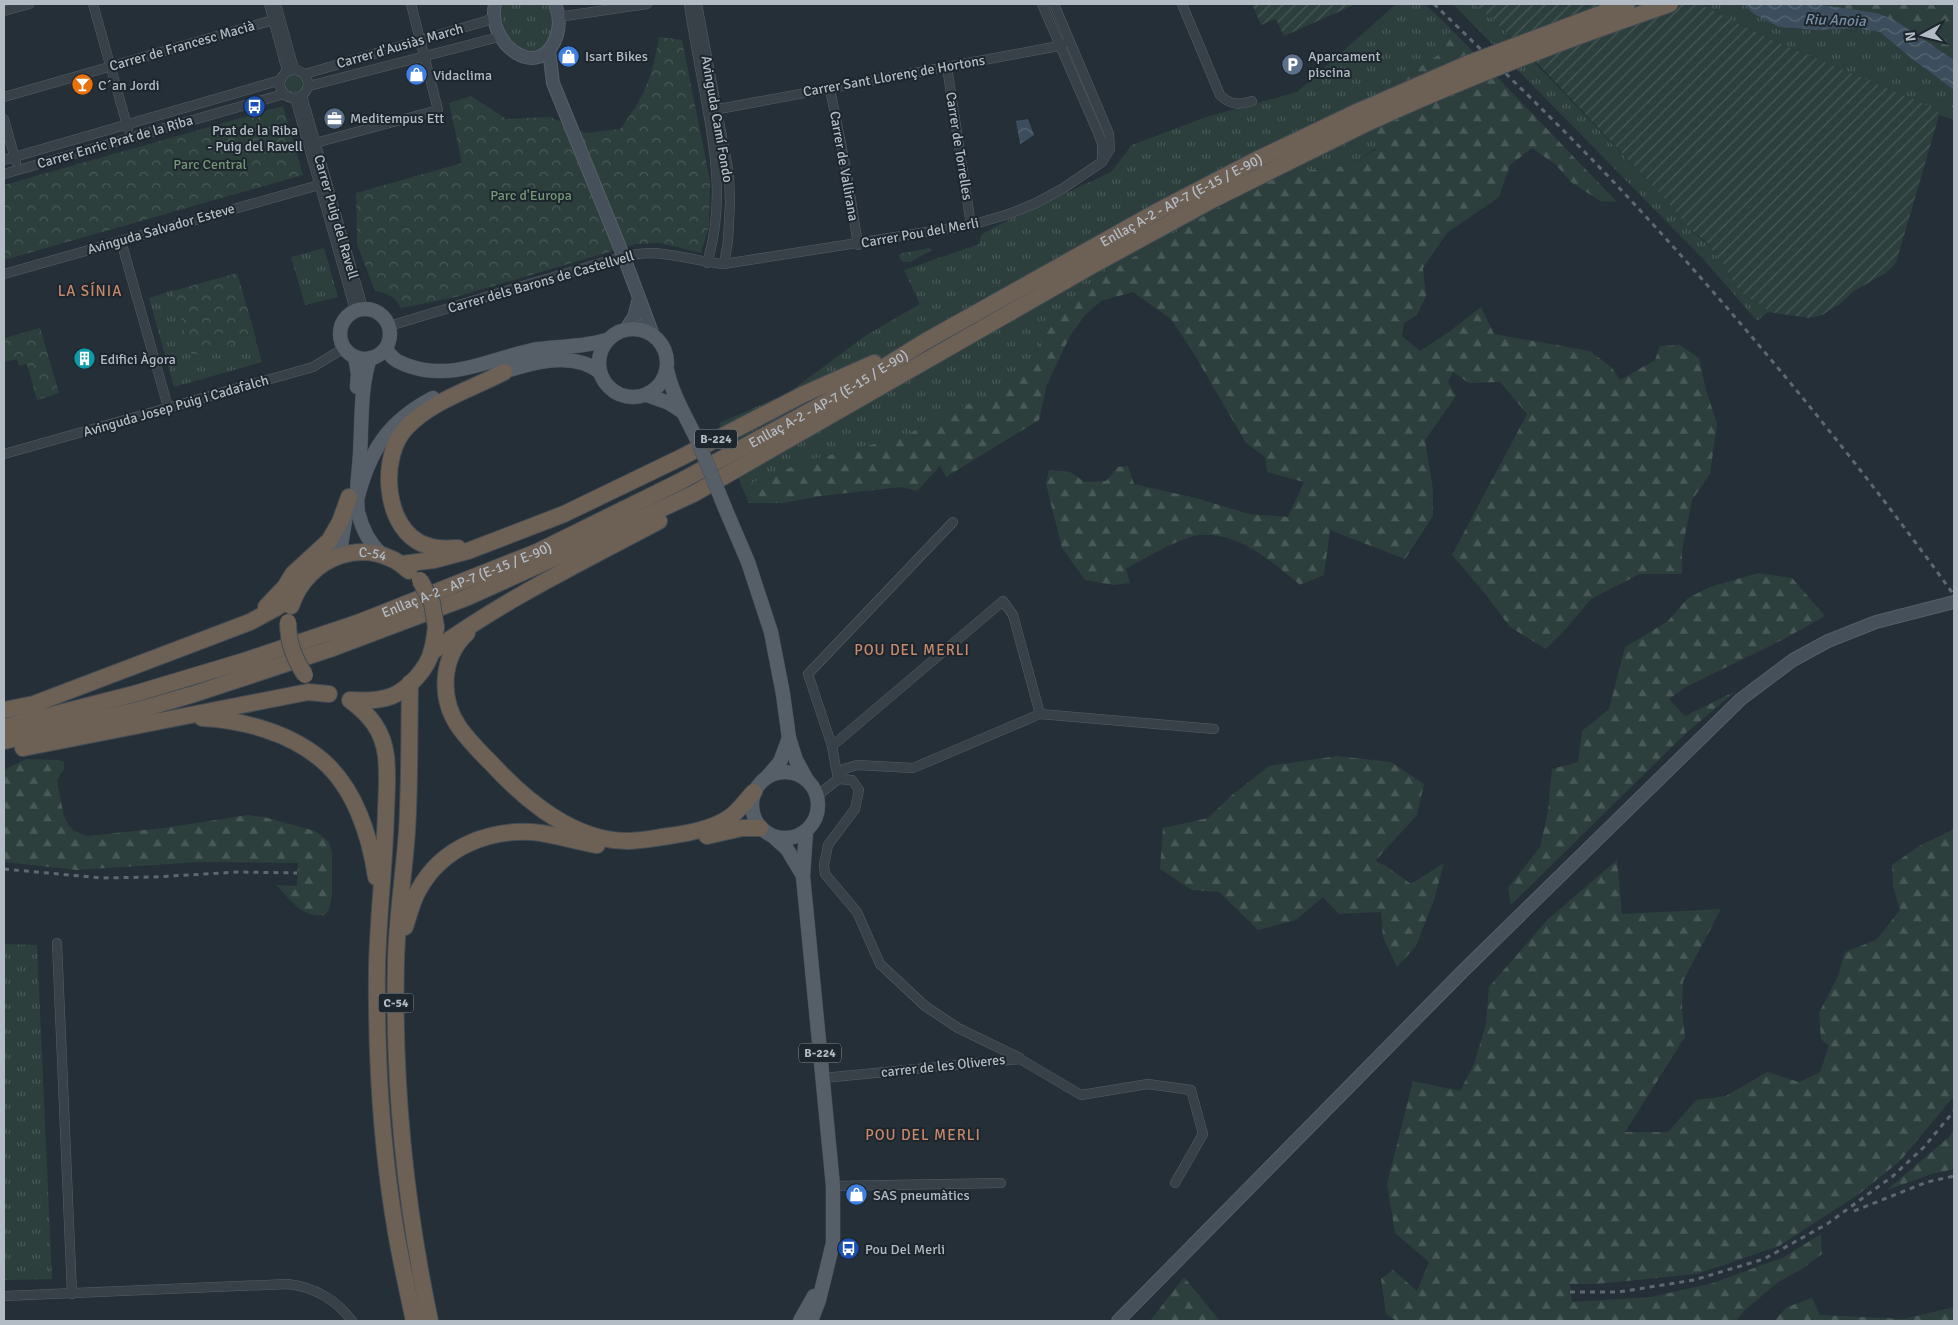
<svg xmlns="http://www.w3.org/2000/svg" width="1958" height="1325" viewBox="0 0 1958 1325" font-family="Signika,sans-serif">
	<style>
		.grass { fill: url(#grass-tufts) }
		.forest { fill: url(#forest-firs) }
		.park { fill: url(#park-crowns) }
		.garden { fill: url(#garden-furrows) }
		.water { fill: url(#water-waves) }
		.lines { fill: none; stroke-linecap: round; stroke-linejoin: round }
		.street-casing { stroke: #565e66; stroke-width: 10 }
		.secondary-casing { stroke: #565e66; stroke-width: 14 }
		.primary-casing { stroke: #444c54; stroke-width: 15 }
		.highway-casing { stroke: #434b53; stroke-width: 18 }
		.street { stroke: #384048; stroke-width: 9 }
		.secondary { stroke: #46505a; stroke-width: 12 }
		.primary { stroke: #565f68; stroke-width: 14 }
		.highway { stroke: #6d6156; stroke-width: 16 }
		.rail { stroke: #5e6871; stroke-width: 3; stroke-dasharray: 5 5; stroke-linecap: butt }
		.secondary-bridge-casing { stroke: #565e66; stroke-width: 14; stroke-linecap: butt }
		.primary-bridge-casing { stroke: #444c54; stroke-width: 15; stroke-linecap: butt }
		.highway-bridge-casing { stroke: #434b53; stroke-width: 18; stroke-linecap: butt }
		.secondary-bridge { stroke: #46505a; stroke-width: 12 }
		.primary-bridge { stroke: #565f68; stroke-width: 14 }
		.highway-bridge { stroke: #6d6156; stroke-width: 16 }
		.labels { text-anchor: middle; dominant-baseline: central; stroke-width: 4; stroke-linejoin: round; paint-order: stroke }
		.shield { fill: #1d252d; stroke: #868e97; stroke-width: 1 }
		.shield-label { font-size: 12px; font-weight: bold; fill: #b3bbc4 }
		.street-label { font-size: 14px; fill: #b3bbc4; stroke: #1d252d }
		.poi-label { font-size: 14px; fill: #b3bbc4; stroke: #1d252d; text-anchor: start }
		.park-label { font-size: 14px; fill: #749778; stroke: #1d252d }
		.water-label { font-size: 15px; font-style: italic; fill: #778fa4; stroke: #1d252d }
		.neighbourhood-label { font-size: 15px; letter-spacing: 1px; fill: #c6896c; stroke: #1d252d }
	</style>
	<defs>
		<pattern id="grass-tufts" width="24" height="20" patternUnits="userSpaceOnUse" patternTransform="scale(1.25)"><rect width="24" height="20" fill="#2c3f3d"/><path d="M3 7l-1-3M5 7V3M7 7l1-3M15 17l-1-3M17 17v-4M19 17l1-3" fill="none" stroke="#485957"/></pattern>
		<pattern id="forest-firs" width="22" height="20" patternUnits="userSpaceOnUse" patternTransform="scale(1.25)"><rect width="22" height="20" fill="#2c3f3d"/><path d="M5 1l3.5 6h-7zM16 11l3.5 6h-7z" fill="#485957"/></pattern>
		<pattern id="park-crowns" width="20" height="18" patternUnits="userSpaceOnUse" patternTransform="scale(1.25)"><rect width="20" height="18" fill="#2c3f3d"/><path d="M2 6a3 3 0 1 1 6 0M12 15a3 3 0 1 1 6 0" fill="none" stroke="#485957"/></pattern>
		<pattern id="garden-furrows" width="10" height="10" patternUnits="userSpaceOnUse" patternTransform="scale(1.25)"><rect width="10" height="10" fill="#2c3f3d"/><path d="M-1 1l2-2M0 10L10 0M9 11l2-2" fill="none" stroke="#485957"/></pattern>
		<pattern id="water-waves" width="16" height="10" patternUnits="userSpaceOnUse" patternTransform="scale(1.25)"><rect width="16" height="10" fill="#3c4e5e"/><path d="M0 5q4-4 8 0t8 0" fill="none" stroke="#566673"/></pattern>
	</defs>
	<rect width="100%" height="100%" fill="#252f37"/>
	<g class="grass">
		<path d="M501,4H547C557,23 553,32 543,49C540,50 535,52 532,52C510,53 499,21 501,4Z"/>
		<polygon points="1396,4 1425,4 1451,29 1444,47 1437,56 1395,81 1376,128 1376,148 1348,166 1292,172 1253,187 1098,278 1055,319 1030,361 986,395 902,437 806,461 742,487 719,423 788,393 865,336 920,304 904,270 979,244 981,235 994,227 1111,172 1132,145 1206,117 1297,92"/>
		<polygon points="1453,4 1474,4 1494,20 1666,200 1690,229 1711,248 1724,265 1734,284 1745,296 1764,306 1768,312 1757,321 1705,261"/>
		<path d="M1699,4H1743C1773,31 1797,31 1836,29C1850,28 1865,26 1878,31C1893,37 1905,53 1917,63C1929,72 1942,81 1954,90V120L1939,115L1935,109L1772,40Z"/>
		<circle cx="294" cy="83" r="10"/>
		<polygon points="324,248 338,297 305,305 291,257"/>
		<polygon points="173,290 192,356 255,338 262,362 174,387 149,298"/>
		<polygon points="4,944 37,945 52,1279 4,1280"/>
	</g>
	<g class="forest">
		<polygon points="1816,4 1954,4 1954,60 1902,25 1841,8"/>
		<path d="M1451,29L1617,202L1600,201L1571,182L1556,165L1532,148L1510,165L1499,197L1447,233L1423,268L1426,296L1417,315L1404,323L1402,336L1420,351L1449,332L1481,307L1494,334L1590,351L1612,368L1620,380L1655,360L1660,346L1680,345L1699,358L1706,390L1717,424L1710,474L1692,500L1682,551V574H1640L1591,599L1564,631L1546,649L1510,627L1487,596L1452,555L1527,414L1500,382L1469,383L1453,372L1448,382L1456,396L1425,440L1433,490V516L1405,559L1330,530L1324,575L1300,585C1271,561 1239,532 1199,535C1183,536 1142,560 1126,569L1130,583L1114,585L1085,580L1062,548L1046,484L1049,470L1070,472L1085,482L1106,481L1118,467L1128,466L1134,484L1196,498L1249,514L1288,517L1304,482L1267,472L1265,457L1246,443L1194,354L1171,319L1133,292L1101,301L1085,315L1070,336L1047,384L1039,420L946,477L940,466L917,491L901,487L821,496L782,503H749L742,487L806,461L902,437L986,395L1030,361L1055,319L1098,278L1253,187L1292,172L1348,166L1376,149V128L1395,81L1437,56L1444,47Z"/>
		<polygon points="1758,573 1792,578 1825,616 1782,640 1686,687 1669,699 1685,716 1736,691 1686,733 1511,905 1508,888 1540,847 1548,811 1552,769 1578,762 1582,731 1609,709 1625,647 1668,621 1688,598 1710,587"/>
		<polygon points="1337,756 1391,762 1424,784 1417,815 1375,861 1386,866 1411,884 1444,863 1434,900 1416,946 1397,967 1383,937 1381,912 1339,914 1323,897 1296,920 1258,930 1219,892 1192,890 1160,869 1163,828 1208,818 1232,795 1269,766"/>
		<path d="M26,759L58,760L64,762V769L57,781L64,817L68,824L73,830L87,836L164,828L248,815L264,817L315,831L327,840L330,845L332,853V895L329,910L325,915C301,918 291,900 276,885L297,886L298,863L199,862L77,870L4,862V770Z"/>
		<polygon points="1954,829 1954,1096 1900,1161 1859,1194 1779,1246 1697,1274 1596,1284 1570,1284 1572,1302 1651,1297 1713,1283 1784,1257 1821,1234 1822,1254 1802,1269 1778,1282 1745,1310 1736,1321 1397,1321 1386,1314 1381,1279 1393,1270 1417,1291 1429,1262 1395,1233 1387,1184 1413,1081 1460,1091 1474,1064 1486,1024 1489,987 1547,920 1617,860 1622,914 1721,909 1683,981 1682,1010 1685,1037 1625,1132 1668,1132 1696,1100 1726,1096 1767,1072 1799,1082 1820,1072 1829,1046 1821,1039 1819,1013 1838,976 1845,952 1876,940 1900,910 1893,886 1892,865 1919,846"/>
		<polygon points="1954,1129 1954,1169 1932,1174 1887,1190 1949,1137"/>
		<polygon points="1184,1277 1220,1321 1150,1321"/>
		<polygon points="1812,1298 1820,1315 1904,1319 1954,1307 1954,1321 1774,1321 1787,1307"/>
	</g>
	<g class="park">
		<path d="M659,37L682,40L710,181L709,226L701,253L660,243L636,244L456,297L401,308C395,297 388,293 375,291L357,244L356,193L462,163L449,103L471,96L506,119L550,117L586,133L620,129C645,96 652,78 659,37Z"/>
		<polygon points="283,106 303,175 4,260 4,185"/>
		<polygon points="929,248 932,250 910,262 903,262 900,259 899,255 903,253"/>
		<polygon points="237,273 256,338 192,356 173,291"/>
		<polygon points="40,328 59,393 37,400 27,364 19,366 17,359 4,362 4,338"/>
	</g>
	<g class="garden">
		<polygon points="1252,4 1356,4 1284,36 1276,19 1261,25"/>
		<polygon points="1474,4 1699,4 1772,40 1936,109 1939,115 1896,263 1886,273 1854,291 1840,304 1822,315 1809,318 1768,312 1764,306 1745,296 1734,284 1724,265 1706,242 1690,229 1666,200 1541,67 1494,20"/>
	</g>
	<g class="water">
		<polygon points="1743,4 1816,4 1876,13 1890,18 1902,25 1954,60 1954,90 1916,62 1880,32 1858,28 1816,30 1779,27 1754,14"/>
		<polygon points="1028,119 1034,135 1020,144 1016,121"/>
	</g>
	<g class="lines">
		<defs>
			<g id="street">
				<polyline points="93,4 128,129"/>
				<polyline points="269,4 287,71"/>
				<polyline points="276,4 294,69"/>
				<polyline points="697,4 729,174 730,203 728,241 724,264"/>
				<polyline points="1042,4 1099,135 1102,144 1102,162"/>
				<path d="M1182,4L1220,95C1230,105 1238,105 1252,101"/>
				<path d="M689,5C694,37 700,68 706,100C716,155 724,208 707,263"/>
				<polyline points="4,11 29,4"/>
				<polyline points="558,17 647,4"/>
				<polyline points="947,67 971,225"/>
				<circle cx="294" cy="84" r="14"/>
				<polyline points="305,74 486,21 494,16"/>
				<polyline points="309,86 499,37"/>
				<polyline points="830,89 846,169 858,245"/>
				<polyline points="302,96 363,308"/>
				<polyline points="4,97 273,20"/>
				<polyline points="295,98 355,310"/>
				<polyline points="708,111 1059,46 1069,41"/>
				<polyline points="4,119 16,162"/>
				<polyline points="315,143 438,110 411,4"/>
				<polyline points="4,160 281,80"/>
				<polyline points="4,174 284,94"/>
				<polyline points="121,241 168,407"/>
				<polyline points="4,274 319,185"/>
				<path d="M389,326C450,308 510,289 571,272C595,265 625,254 649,253C674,253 699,262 724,264L971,225L1009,214L1036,203L1062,189L1102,162L1110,149L1109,134L1054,4"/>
				<polyline points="4,454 313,367 344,348"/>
				<polyline points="832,746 1003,601 1013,615 1040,714"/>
				<polyline points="838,779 852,780 859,790 855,809 828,845 824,865 825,874 857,912 880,964 925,1006 958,1028 1020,1058"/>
				<polyline points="838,779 832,746 808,674 953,522"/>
				<polyline points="817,796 838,779 844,769 857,765 913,768 1040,714 1214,729"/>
				<polyline points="57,943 72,1294"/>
				<polyline points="823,1078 1020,1059 1081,1095 1148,1084 1191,1090 1203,1134 1175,1183"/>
				<polyline points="833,1186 1001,1183"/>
				<path d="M4,1296L288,1284C314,1287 337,1300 352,1321"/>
			</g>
			<g id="secondary">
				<path d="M495,4C486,45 541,84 557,35C560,25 559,13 555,4"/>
				<polyline points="549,50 553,83 619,245"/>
				<polyline points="631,276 653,335"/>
				<polyline points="626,329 634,317 639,298"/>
				<polyline points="1118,1321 1463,971 1741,699 1793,660 1828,641 1876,622 1954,602"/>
			</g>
			<g id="primary">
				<circle cx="365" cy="334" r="25"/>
				<circle cx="633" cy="363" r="34"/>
				<path d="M386,348C391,359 398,362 409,366C455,382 495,356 539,349C562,346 585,347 607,340"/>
				<polyline points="355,357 358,374 357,387"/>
				<path d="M370,358C360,388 362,423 360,454C359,473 355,493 358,512C362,529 369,543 382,555"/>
				<path d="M667,370C673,397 688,420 699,444"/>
				<path d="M494,375C526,364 571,349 600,372"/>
				<polyline points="647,395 669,403 683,412"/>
				<path d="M357,500C369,452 387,422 433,398"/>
				<polyline points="725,508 748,562 771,632 783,694 789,738 796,760 807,780"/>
				<polyline points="334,557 341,545 346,515"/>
				<circle cx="785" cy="805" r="33"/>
				<polyline points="768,776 780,762 789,738"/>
				<polyline points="806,831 803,876 833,1186 833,1243 819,1300 811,1321"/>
				<polyline points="774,837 787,849 802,874"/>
				<polyline points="800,1321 814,1296"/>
			</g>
			<g id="highway">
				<path d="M458,548C444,549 430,549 417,541C384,521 380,456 406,428C431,401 472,389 504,372"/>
				<polyline points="402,564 434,560 468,551 564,514 680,458 802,395 874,363"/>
				<path id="s1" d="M291,606C307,556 369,533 409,571"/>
				<polyline points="266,607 285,587 293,574 329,541 340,522 349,497"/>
				<path d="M467,633C441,657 439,698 459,727C468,740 480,752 492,764C525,800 574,841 627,841C641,841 655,838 669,836C689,833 713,829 730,817C739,811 746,800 754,792"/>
				<path d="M432,652C503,600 582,562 659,521"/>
				<path d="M410,683C409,733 410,782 407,831C404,874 397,917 396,960C393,1081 405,1203 430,1321"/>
				<path d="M350,700C364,701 379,701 392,696C409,689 428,668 432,650C434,643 435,635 436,627"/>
				<path d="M351,701C370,715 383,731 386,756C388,773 387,791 386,809C385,862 378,915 377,968C376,1056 381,1145 396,1232C401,1262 408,1292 414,1321"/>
				<polyline points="4,710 34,704 250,622 276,608 294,596"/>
				<path d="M202,718C243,720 291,733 323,761C355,789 370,836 376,877"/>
				<path id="s2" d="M4,727L134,694L244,661L360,622L537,552L681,481L832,399L926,341L1158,211L1256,160L1359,111"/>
				<polyline points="4,741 142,709 194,694 330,649 468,597 603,536 695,493 1093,265 1212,200 1365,124"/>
				<polyline points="23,748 308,692 329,694"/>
				<polyline points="707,836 742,828 760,828"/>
				<path d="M405,927C409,915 412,902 418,891C442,846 492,827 541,833C560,836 578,842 597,845"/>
			</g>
		</defs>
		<use href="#street" class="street-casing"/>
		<use href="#secondary" class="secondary-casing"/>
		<use href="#primary" class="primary-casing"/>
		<use href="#highway" class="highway-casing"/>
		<use href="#street" class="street"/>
		<use href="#secondary" class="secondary"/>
		<use href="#primary" class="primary"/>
		<use href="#highway" class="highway"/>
		<g class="rail">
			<path d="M1434,4C1498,66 1564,129 1625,194C1743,321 1853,455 1954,595"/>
			<polyline points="4,869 102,878 154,877 239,872 297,873"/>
			<polyline points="1854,1211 1927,1182 1954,1176"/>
			<polyline points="1570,1292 1619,1292 1694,1280 1764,1259 1827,1224 1893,1176 1924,1147 1954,1111"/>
		</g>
		<defs>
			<polyline id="secondary-bridge" points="619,245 631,276"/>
			<polyline id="primary-bridge" points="699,444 725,508"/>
			<g id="highway-bridge">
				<polyline points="1359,111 1467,64 1627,4"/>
				<path d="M1365,124C1464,78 1567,39 1670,4"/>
				<polyline points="420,580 432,603 436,627"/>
				<path d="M288,622C288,643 294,658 305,675"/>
			</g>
		</defs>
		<use href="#secondary-bridge" class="secondary-bridge-casing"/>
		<use href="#primary-bridge" class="primary-bridge-casing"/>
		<use href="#highway-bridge" class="highway-bridge-casing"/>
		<use href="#secondary-bridge" class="secondary-bridge"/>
		<use href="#primary-bridge" class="primary-bridge"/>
		<use href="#highway-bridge" class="highway-bridge"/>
	</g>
	<defs>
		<symbol id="shop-disc" viewBox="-11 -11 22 22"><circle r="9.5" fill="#3f7fe0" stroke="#1d252d"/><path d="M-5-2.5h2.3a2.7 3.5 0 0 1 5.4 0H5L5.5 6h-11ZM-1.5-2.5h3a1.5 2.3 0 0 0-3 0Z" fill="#fff"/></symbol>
		<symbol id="parking-disc" viewBox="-11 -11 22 22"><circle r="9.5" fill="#5c6f8a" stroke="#1d252d"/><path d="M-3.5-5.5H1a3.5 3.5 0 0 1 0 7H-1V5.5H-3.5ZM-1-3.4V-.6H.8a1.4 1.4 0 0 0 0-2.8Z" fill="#fff"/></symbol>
		<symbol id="bar-disc" viewBox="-11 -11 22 22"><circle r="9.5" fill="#e8710a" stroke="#1d252d"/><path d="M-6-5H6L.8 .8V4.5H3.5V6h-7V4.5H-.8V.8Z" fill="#fff"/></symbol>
		<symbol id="bus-disc" viewBox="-11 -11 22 22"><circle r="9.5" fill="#1a4fb4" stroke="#1d252d"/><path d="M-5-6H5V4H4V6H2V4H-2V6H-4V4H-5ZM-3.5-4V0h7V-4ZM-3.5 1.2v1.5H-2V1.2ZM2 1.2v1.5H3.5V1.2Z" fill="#fff"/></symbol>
		<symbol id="office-disc" viewBox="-11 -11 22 22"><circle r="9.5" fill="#5c6f8a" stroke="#1d252d"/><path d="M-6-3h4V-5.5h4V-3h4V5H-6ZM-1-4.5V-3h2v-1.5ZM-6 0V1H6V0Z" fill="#fff"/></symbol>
		<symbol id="building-disc" viewBox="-11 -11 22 22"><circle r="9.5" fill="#0f9aa8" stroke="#1d252d"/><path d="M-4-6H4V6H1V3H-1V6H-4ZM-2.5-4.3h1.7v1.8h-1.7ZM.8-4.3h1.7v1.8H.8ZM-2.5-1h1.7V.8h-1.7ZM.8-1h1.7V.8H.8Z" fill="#fff"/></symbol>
	</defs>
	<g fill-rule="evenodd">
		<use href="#shop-disc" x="556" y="44" width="25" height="25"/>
		<use href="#parking-disc" x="1280" y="52" width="25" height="25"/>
		<use href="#shop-disc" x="404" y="62" width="25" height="25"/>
		<use href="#bar-disc" x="70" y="72" width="25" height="25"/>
		<use href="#bus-disc" x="242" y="94" width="25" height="25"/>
		<use href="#office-disc" x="322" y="106" width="25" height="25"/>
		<use href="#building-disc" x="72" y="346" width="25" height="25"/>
		<use href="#shop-disc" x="844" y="1182" width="25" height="25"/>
		<use href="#bus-disc" x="836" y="1236" width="25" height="25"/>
	</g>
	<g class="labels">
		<g class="shield">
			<rect x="695" y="429.5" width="42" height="19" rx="4"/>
			<rect x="378.5" y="993.5" width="35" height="19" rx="4"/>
			<rect x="799" y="1043.5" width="42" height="19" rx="4"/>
		</g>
		<g class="shield-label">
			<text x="716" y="439">B-224</text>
			<text x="396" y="1003">C-54</text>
			<text x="820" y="1053">B-224</text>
		</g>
		<g class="street-label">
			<text transform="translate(182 46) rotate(-16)">Carrer de Francesc Macià</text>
			<text transform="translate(400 46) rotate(-16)">Carrer d'Ausiàs March</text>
			<text transform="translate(894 76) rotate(-10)">Carrer Sant Llorenç de Hortons</text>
			<text transform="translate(717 119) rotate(80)">Avinguda Camí Fondo</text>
			<text transform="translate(115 142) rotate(-16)">Carrer Enric Prat de la Riba</text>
			<text transform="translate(959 146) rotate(81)">Carrer de Torrelles</text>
			<text transform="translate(844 166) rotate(80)">Carrer de Vallirana</text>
			<text stroke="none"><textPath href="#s2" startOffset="1296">Enllaç A-2 - AP-7 (E-15 / E-90)</textPath></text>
			<text transform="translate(336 217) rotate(74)">Carrer Puig del Ravell</text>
			<text transform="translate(161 229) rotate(-16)">Avinguda Salvador Esteve</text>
			<text transform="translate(920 233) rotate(-10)">Carrer Pou del Merli</text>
			<text transform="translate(541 282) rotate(-16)">Carrer dels Barons de Castellvell</text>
			<text stroke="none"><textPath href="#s2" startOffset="891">Enllaç A-2 - AP-7 (E-15 / E-90)</textPath></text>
			<text transform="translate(176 406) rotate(-16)">Avinguda Josep Puig i Cadafalch</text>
			<text stroke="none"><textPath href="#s1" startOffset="106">C-54</textPath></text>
			<text stroke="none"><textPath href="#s2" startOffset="486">Enllaç A-2 - AP-7 (E-15 / E-90)</textPath></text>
			<text transform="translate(943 1066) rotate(-6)">carrer de les Oliveres</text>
		</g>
		<g class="poi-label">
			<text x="585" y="56">Isart Bikes</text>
			<text x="1308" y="56">Aparcament<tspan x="1308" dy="16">piscina</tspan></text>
			<text x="433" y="75">Vidaclima</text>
			<text x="98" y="85">C´an Jordi</text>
			<text x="350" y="118">Meditempus Ett</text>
			<text x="255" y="130" text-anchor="middle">Prat de la Riba<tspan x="255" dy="16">- Puig del Ravell</tspan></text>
			<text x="100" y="359">Edifici Àgora</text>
			<text x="873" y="1195">SAS pneumàtics</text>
			<text x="865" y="1249">Pou Del Merli</text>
		</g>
		<g class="park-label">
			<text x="210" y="164">Parc Central</text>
			<text x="531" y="195">Parc d'Europa</text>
		</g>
		<g class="water-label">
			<text transform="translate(1835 20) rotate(2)">Riu Anoia</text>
		</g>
		<g class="neighbourhood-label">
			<text x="90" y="291">LA SÍNIA</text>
			<text x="912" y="650">POU DEL MERLI</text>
			<text x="923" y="1135">POU DEL MERLI</text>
		</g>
	</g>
	<rect width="1958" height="1325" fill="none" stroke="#b3bbc4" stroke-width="10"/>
	<g transform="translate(1923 35) rotate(263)" stroke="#1d252d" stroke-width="4" paint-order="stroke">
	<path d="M0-4L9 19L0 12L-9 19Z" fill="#b3bbc4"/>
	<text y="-8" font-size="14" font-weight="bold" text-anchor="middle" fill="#b3bbc4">N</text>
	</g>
</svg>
